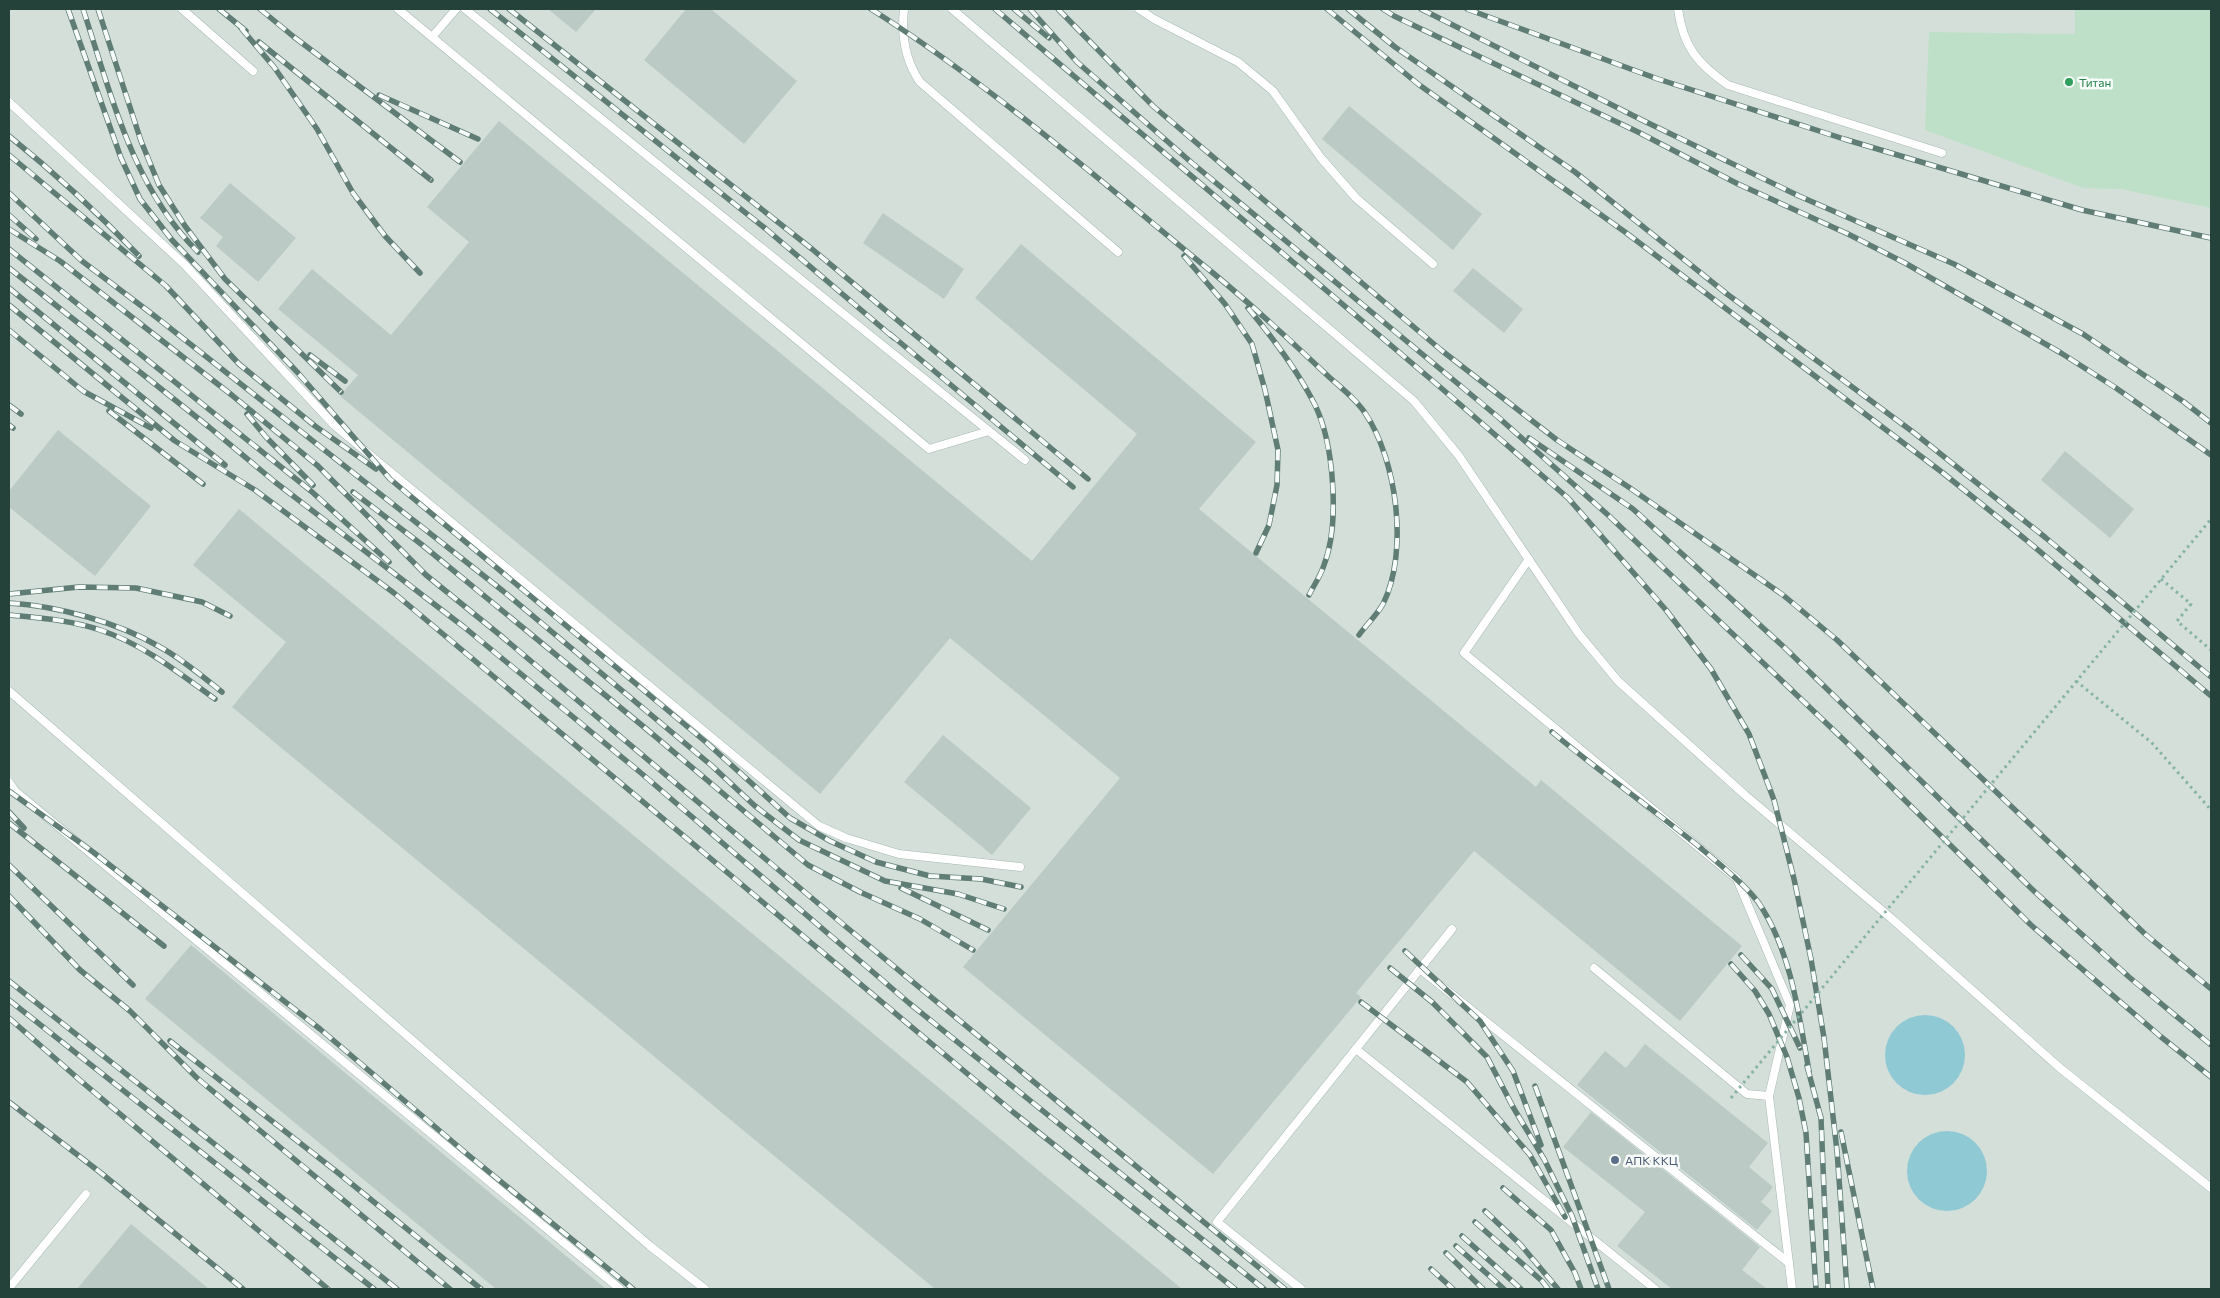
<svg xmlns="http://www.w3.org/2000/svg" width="2220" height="1298" viewBox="0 0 2220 1298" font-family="Commissioner,sans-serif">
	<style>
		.built { fill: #d4dfda }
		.green { fill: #bfe0c8 }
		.water { fill: #8ec9d4 }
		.building { fill: #bbcac4 }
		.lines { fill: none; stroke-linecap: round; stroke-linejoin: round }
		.service-casing { stroke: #a8b8b2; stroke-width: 9 }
		.path { stroke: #86b3a5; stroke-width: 3; stroke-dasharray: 2.5 4; stroke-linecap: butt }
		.service { stroke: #fff; stroke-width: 8 }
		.rail-casing { stroke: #5f7d75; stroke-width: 5.5 }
		.rail { stroke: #f7fbf9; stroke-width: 4; stroke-dasharray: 11; stroke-linecap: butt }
		.path-bridge { stroke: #86b3a5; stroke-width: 3; stroke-dasharray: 2.5 4; stroke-linecap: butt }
		.leisure-dot { fill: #2e9e5b; stroke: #f7fbf9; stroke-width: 2 }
		.service-dot { fill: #5c6f8a; stroke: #f7fbf9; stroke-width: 2 }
		.labels { text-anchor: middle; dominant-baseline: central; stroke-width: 5; stroke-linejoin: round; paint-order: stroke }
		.leisure-label { font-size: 12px; fill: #27864d; stroke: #f7fbf9; text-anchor: start }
		.service-label { font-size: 12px; fill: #4e5e75; stroke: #f7fbf9; text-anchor: start }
	</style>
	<rect width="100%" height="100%" fill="#e6efeb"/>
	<rect class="built" x="9" y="9" width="2202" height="1280"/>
	<polygon class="green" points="2075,9 2211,9 2211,208 2121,189 2083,188 1925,130 1929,32 2075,34"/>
	<g class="water">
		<circle cx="1925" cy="1055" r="40"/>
		<circle cx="1947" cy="1171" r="40"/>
	</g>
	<g class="building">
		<polygon points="548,9 596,9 576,32"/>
		<polygon points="686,9 711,9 797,81 744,144 644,60"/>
		<polygon points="1349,106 1482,214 1453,250 1322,139"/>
		<polygon points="499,121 1032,561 1137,434 975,298 1021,244 1256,442 1199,509 1536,787 1541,780 1742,946 1680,1021 1474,851 1356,993 1361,997 1213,1174 963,967 1120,778 950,638 820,794 340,396 358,375 278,309 312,269 391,335 469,242 427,207"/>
		<polygon points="230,183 296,238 258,282 216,246 223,237 200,218"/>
		<polygon points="883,213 964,269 944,299 863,243"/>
		<polygon points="1473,268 1523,309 1504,333 1453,291"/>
		<polygon points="58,430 151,506 95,576 9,507 9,491"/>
		<polygon points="2065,451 2134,509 2110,538 2041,480"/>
		<polygon points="239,509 1182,1289 935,1289 232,707 286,642 193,565"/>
		<polygon points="943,735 1031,808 992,855 904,782"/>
		<polygon points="191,945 606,1289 496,1289 145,999"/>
		<polygon points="1645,1044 1768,1143 1749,1167 1773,1187 1761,1202 1772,1211 1757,1230 1577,1085 1605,1051 1626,1068"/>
		<polygon points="1591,1112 1760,1247 1742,1270 1767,1289 1672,1289 1617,1246 1645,1212 1563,1147"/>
		<polygon points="131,1224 209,1289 77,1289"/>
	</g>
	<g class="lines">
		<defs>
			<g id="service">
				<polyline points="182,9 253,71"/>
				<polyline points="398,9 929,449 989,431"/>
				<polyline points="465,9 1025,460"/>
				<path d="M904,9C901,36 905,60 920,82L1118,252"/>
				<polyline points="952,9 1414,401 1459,456 1579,634 1618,681 1745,795 1891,918 2060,1068 2211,1188"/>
				<polyline points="1139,9 1154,19 1238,62 1273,91 1321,158 1356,198 1433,264"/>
				<path d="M1678,9C1683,47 1698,64 1728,85L1942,153"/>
				<polyline points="432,37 456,9"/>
				<polyline points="9,102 184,264 335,426 819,826 846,838 899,854 1020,867"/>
				<polyline points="1529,559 1464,653 1737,879 1790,1005 1769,1096 1792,1289"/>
				<polyline points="9,691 650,1246 705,1289"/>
				<polyline points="9,782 15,791 620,1289"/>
				<polyline points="1594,968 1747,1094 1769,1096"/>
				<polyline points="1420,969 1789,1263"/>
				<polyline points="1356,1049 1655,1289"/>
				<polyline points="9,1288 86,1194"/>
				<polyline points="1301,1289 1217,1222 1452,929"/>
			</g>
		</defs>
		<use href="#service" class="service-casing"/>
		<g class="path">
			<polyline points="2161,579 2191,604 2177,621 2211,650"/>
			<polyline points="2076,681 2152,743 2211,810"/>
		</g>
		<use href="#service" class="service"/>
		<defs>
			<g id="rail">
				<polyline points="68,9 121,158 140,199 172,240 298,373 390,479 707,743 790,818 830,841 876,862 930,876 981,879 1021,887"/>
				<path d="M83,9C111,94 133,188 198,252"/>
				<polyline points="98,9 141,141 159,185 185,226 225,279 341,392"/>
				<polyline points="219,9 246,31"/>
				<polyline points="260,9 294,37 460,162"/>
				<polyline points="490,9 766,229 894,338"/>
				<polyline points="509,9 812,249 1088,479"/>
				<path d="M871,9C992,86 1102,182 1213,273C1253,306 1290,340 1328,376C1340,387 1356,399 1365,413C1397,460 1409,552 1383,604C1377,615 1366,625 1359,635"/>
				<polyline points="995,9 1440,387 1568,498 1666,610 1711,669 1749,734 1774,800 1794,879 1811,959 1824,1038 1837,1151 1847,1289"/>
				<polyline points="1014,9 1049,38"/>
				<polyline points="1030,9 1077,62 1192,163 1498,417 1608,515 1845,741 2031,925 2160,1036 2211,1077"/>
				<polyline points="1058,9 1153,106 1441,350 1557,440 1630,488 1783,595 1837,640 2145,934 2211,989"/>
				<polyline points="1327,9 1418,84 1625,232 1943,473 2025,539 2211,696"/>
				<polyline points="1348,9 1395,47 1575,172 1727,294 1913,432 2046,538 2211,677"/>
				<polyline points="1383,9 1394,16 1638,132 1738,184 1848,234 1905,263 2061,353 2116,388 2211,455"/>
				<polyline points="1421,9 1642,120 1799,196 1954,264 2083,334 2184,402 2211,423"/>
				<polyline points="1467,9 1658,79 1844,139 2082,210 2211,238"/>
				<polyline points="241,28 274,67 317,129 353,193 385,236 420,273"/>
				<polyline points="259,42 431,180"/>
				<polyline points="379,95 478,139"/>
				<path d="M9,136C55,173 98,213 139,256"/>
				<polyline points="9,155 166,286 239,364 315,426 376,469"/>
				<polyline points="9,193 82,261 156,317 503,591 711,765 755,806 799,840 885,881 958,894 1004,909"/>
				<polyline points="9,215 36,239"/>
				<polyline points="9,229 60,261 233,396 317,465 426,575 500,635 845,926 1285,1289"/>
				<polyline points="9,249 311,491 389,562"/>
				<polyline points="1184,256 1225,304 1252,344 1265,390 1278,450 1277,485 1269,525 1256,553"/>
				<polyline points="9,268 209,427 275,482 464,627 641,773 909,1003 1264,1289"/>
				<polyline points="9,288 225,465"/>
				<polyline points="9,305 175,441 255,490 394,593 1013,1112 1235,1289"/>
				<path d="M1248,308C1272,337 1298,371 1315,405C1334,444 1340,524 1324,565C1321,575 1314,585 1309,595"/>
				<polyline points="9,330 83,391 151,428"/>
				<polyline points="890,334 1073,487"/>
				<polyline points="310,355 345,381"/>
				<polyline points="9,405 21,414"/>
				<polyline points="109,411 203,484"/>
				<polyline points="247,414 266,437 313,485"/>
				<polyline points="9,425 13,428"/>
				<polyline points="1529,438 1633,509 1785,648 2035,892 2129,977 2211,1045"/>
				<polyline points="353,492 421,544 644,727 808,865 860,892 920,919 973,950"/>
				<polyline points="9,594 79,587 136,588 202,602 230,616"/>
				<path d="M9,603C58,606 117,622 160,647C182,659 202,676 222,692"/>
				<path d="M9,615C39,618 71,620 100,630C143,644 179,673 215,699"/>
				<path d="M1552,732C1601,773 1653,809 1702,849C1718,863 1752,890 1762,908C1792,956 1799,1016 1809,1071"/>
				<polyline points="9,791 93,852 320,1029 467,1154 633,1289"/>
				<polyline points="9,812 24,828"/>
				<polyline points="9,823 164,946"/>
				<polyline points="9,865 133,985"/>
				<polyline points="901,888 988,930"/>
				<polyline points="9,896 80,970 130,1011 197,1078 450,1289"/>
				<polyline points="1405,951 1480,1021 1513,1071 1541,1145"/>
				<polyline points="1741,955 1772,989 1800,1048"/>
				<polyline points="1731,964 1755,991 1769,1014 1787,1057 1799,1098 1806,1133 1816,1289"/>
				<polyline points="1390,968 1432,1002 1487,1057 1513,1107 1544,1159 1572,1216 1598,1289"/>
				<polyline points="9,981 397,1289"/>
				<polyline points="9,1000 374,1289"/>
				<polyline points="1361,1002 1467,1082 1530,1155 1565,1217"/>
				<polyline points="9,1018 82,1082 328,1289"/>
				<polyline points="170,1041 337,1172 481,1289"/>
				<polyline points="1807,1066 1821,1118 1828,1289"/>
				<polyline points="1535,1086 1609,1289"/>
				<polyline points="9,1102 101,1173 243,1289"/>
				<polyline points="1841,1132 1873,1289"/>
				<polyline points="1503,1188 1551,1230 1575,1273 1581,1289"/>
				<polyline points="1485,1211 1520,1244 1558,1289"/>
				<polyline points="1475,1222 1542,1281 1548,1289"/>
				<polyline points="1462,1236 1521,1289"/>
				<polyline points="1456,1246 1504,1289"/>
				<polyline points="1446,1253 1483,1289"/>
				<polyline points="1431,1269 1453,1289"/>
			</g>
		</defs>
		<use href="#rail" class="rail-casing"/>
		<use href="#rail" class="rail"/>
		<polyline class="path-bridge" points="1731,1098 2211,519"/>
	</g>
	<circle class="leisure-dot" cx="2069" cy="82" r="5"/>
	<circle class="service-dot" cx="1615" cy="1160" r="5"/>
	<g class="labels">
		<g class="leisure-label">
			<text x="2079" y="82">Титан</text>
		</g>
		<g class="service-label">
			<text x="1625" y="1160">АПК ККЦ</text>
		</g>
	</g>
	<rect width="2220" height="1298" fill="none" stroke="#24423a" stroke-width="20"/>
</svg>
